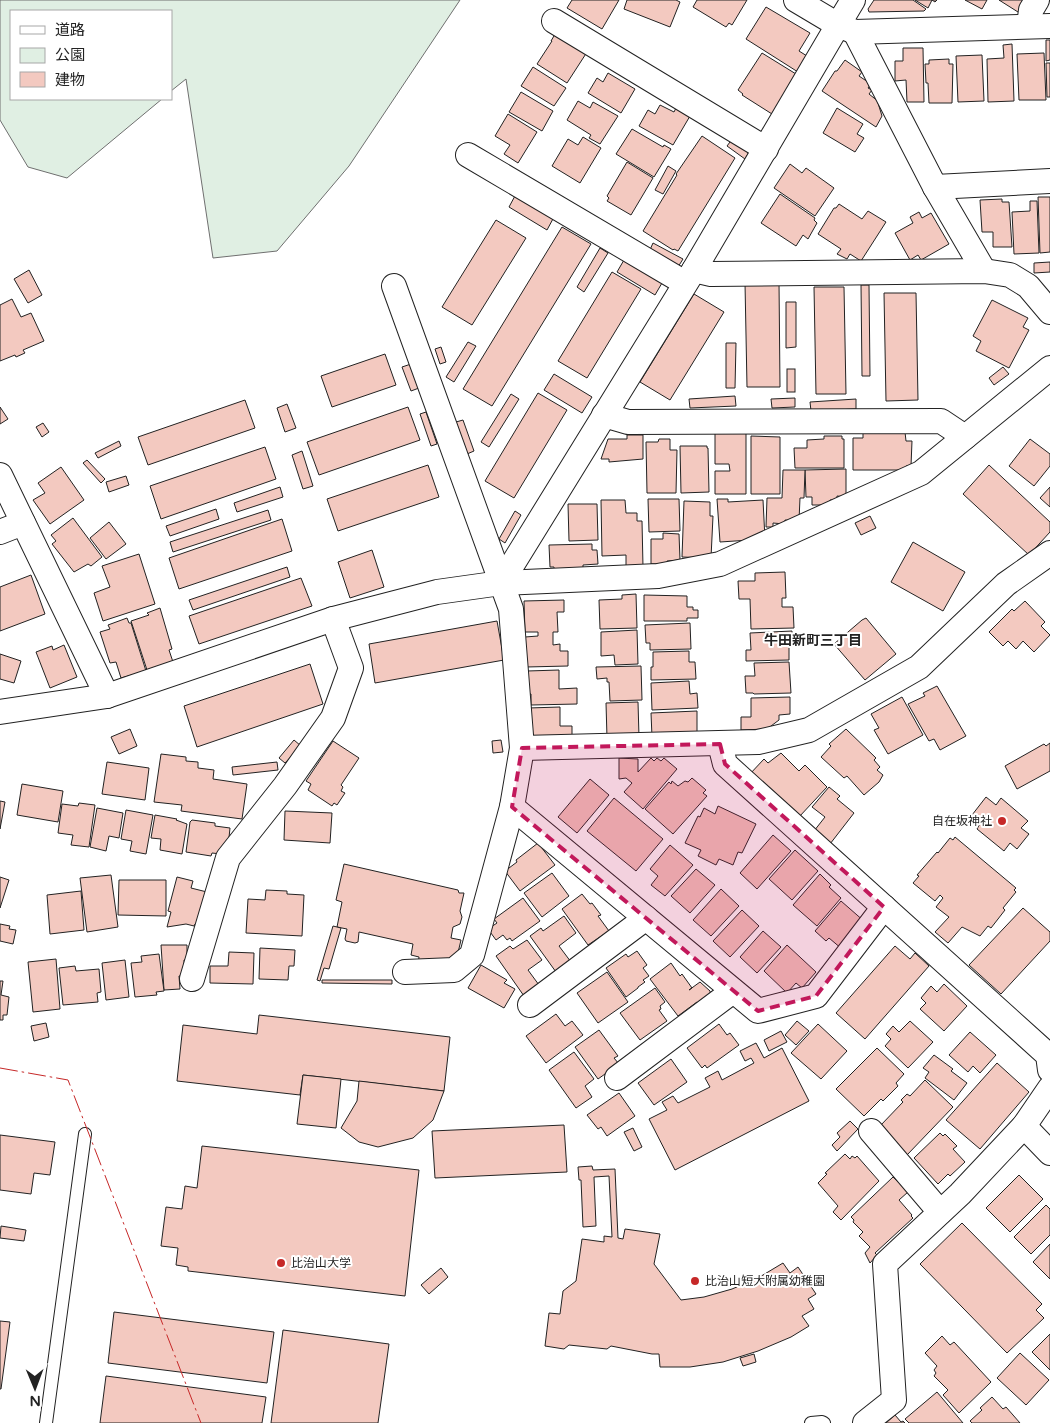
<svg xmlns="http://www.w3.org/2000/svg" width="1050" height="1423" viewBox="0 0 1050 1423" font-family="'Varela Round','Noto Sans JP',sans-serif">
	<style>
		.green { fill: #e0efe3; stroke: #6f6f6f }
		.building { fill: #f3c9c0; stroke: #222 }
		.lines { fill: none; stroke-linecap: round; stroke-linejoin: round }
		.lane-casing { stroke: #222; stroke-width: 14 }
		.street-casing { stroke: #222; stroke-width: 26 }
		.lane { stroke: #fff; stroke-width: 12 }
		.street { stroke: #fff; stroke-width: 24 }
		.power { stroke: #c62828; stroke-width: 1; stroke-dasharray: 18 4 2.5 4; stroke-linecap: butt }
		.marked { fill: #c2185b; fill-opacity: 0.2; stroke: #c2185b; stroke-width: 4; stroke-dasharray: 10 6; stroke-linejoin: round }
		.poi-dot { fill: #c62828; stroke: #fff; stroke-width: 2 }
		.labels { text-anchor: middle; dominant-baseline: central; stroke-width: 4; stroke-linejoin: round; paint-order: stroke }
		.poi-label { font-size: 12px; fill: #222; stroke: #fff; text-anchor: start }
		.neighbourhood-label { font-size: 14px; font-weight: bold; fill: #222; stroke: #fff }
	</style>
	<rect width="100%" height="100%" fill="#fff"/>
	<polygon class="green" points="0,0 460,0 349,166 277,251 213,258 186,79 171,91 171,11 11,11 11,99 162,99 67,178 28,167 0,120"/>
	<g class="building">
		<polygon points="572,0 619,0 602,29 567,8"/>
		<polygon points="627,0 676,0 680,2 670,27 624,9"/>
		<polygon points="697,0 747,0 732,25 729,23 726,27 693,7"/>
		<polygon points="874,0 913,0 926,9 924,11 869,12 868,9"/>
		<polygon points="915,0 937,0 935,2 932,0 928,8"/>
		<polygon points="965,0 987,0 982,9"/>
		<polygon points="999,0 1026,0 1018,12"/>
		<polygon points="766,7 810,33 799,51 807,56 798,72 746,39"/>
		<polygon points="558,29 589,49 567,83 537,64 552,41 551,41"/>
		<polygon points="1046,40 1050,40 1050,60 1046,61"/>
		<polygon points="1012,44 1014,101 988,102 987,59 1004,58 1003,45"/>
		<polygon points="903,48 923,48 924,102 907,102 906,80 895,81 895,61 903,61"/>
		<polygon points="762,53 796,74 772,114 742,95 743,94 738,90"/>
		<polygon points="1044,53 1046,100 1019,100 1017,54"/>
		<polygon points="982,55 984,101 958,102 956,56"/>
		<polygon points="949,59 949,64 953,64 952,103 929,103 928,83 926,83 925,64 929,64 929,60"/>
		<polygon points="845,60 862,72 859,76 871,84 868,88 872,90 869,94 879,102 878,103 882,116 876,127 822,91 835,71 837,71"/>
		<polygon points="1046,63 1050,63 1050,97 1047,97"/>
		<polygon points="533,67 566,88 554,106 521,86"/>
		<polygon points="608,73 635,89 621,113 588,93 597,78 603,82"/>
		<polygon points="521,92 553,111 542,131 509,112"/>
		<polygon points="578,101 590,108 593,102 618,116 600,144 589,138 591,135 567,120"/>
		<polygon points="660,105 674,112 676,108 690,116 673,145 639,126 648,110 655,114"/>
		<polygon points="837,108 863,124 857,134 864,138 855,152 823,133"/>
		<polygon points="508,114 537,132 518,163 504,154 510,145 495,136"/>
		<polygon points="632,129 663,147 664,145 671,149 654,177 616,154"/>
		<polygon points="702,136 735,158 678,251 674,249 673,250 643,231 677,175 676,174"/>
		<polygon points="583,137 601,148 580,183 552,166 568,139 578,145"/>
		<polygon points="733,138 750,150 745,159 727,146"/>
		<polygon points="627,162 653,178 631,215 607,201 609,198 607,196"/>
		<polygon points="790,164 802,173 806,168 834,188 815,216 774,188"/>
		<polygon points="668,166 676,171 663,194 655,190"/>
		<polygon points="516,194 554,217 547,230 509,207"/>
		<polygon points="780,194 815,218 814,220 817,223 808,239 803,235 796,246 761,223"/>
		<polygon points="1038,197 1050,197 1050,252 1040,253"/>
		<polygon points="1002,199 1002,202 1009,202 1012,247 993,247 993,232 982,232 980,200"/>
		<polygon points="1030,201 1037,201 1039,253 1014,254 1012,212 1030,211"/>
		<polygon points="839,204 862,219 868,211 886,222 861,261 850,254 847,259 837,254 841,249 818,234 834,208 836,208"/>
		<polygon points="919,212 922,218 931,213 949,244 921,260 918,255 910,260 895,233 913,223 910,217"/>
		<polygon points="496,220 526,238 472,325 442,307"/>
		<polygon points="562,227 591,244 492,406 463,389"/>
		<polygon points="653,243 683,259 678,267 649,252"/>
		<polygon points="600,248 608,253 584,292 577,287"/>
		<polygon points="624,260 662,283 655,295 617,272"/>
		<polygon points="1050,262 1050,272 1034,273 1034,263"/>
		<polygon points="29,270 42,295 28,303 14,279"/>
		<polygon points="612,272 641,289 587,378 558,361"/>
		<polygon points="779,282 780,387 747,387 745,283"/>
		<polygon points="861,285 869,285 870,376 862,376"/>
		<polygon points="814,287 844,287 846,394 816,394"/>
		<polygon points="884,293 916,293 918,400 886,401"/>
		<polygon points="694,294 724,312 670,400 640,382"/>
		<polygon points="12,299 21,317 31,313 44,341 23,350 25,353 16,357 15,355 0,361 0,305"/>
		<polygon points="992,300 1028,318 1023,327 1029,330 1009,368 976,351 981,341 973,336"/>
		<polygon points="786,302 796,302 796,347 786,348"/>
		<polygon points="468,342 476,346 454,382 446,377"/>
		<polygon points="726,343 736,343 735,388 726,388"/>
		<polygon points="441,347 446,362 440,364 435,349"/>
		<polygon points="385,354 396,385 332,407 321,376"/>
		<polygon points="411,364 419,388 411,391 402,367"/>
		<polygon points="1003,367 1009,374 994,385 989,378"/>
		<rect x="787" y="369" width="8" height="23"/>
		<polygon points="554,374 592,397 582,413 544,390"/>
		<polygon points="538,393 567,410 514,498 485,481"/>
		<polygon points="511,394 519,399 489,447 481,442"/>
		<polygon points="735,396 736,406 690,408 689,399"/>
		<polygon points="795,398 795,407 772,408 771,399"/>
		<polygon points="856,399 856,409 811,411 810,402"/>
		<polygon points="245,400 255,428 148,465 138,437"/>
		<polygon points="287,404 296,428 285,432 277,408"/>
		<polygon points="0,407 8,419 0,424"/>
		<polygon points="408,407 420,440 319,475 307,442"/>
		<polygon points="426,412 437,444 431,446 420,414"/>
		<polygon points="463,420 474,451 467,454 456,422"/>
		<polygon points="43,423 49,432 42,437 36,427"/>
		<polygon points="863,432 905,432 906,441 912,441 911,466 906,466 906,470 853,470 853,438 863,438"/>
		<polygon points="715,433 746,433 746,494 715,494 715,471 730,471 729,464 715,464"/>
		<polygon points="627,435 643,435 643,459 609,462 609,459 601,459 608,439 627,439"/>
		<polygon points="751,436 780,437 780,494 751,494"/>
		<polygon points="824,436 842,436 842,439 844,439 844,468 795,468 794,448 807,448 807,440 824,439"/>
		<polygon points="659,439 670,439 670,450 677,450 676,493 647,493 646,442 658,442"/>
		<polygon points="1030,439 1050,454 1050,466 1034,486 1009,466"/>
		<polygon points="119,441 121,446 98,458 95,453"/>
		<polygon points="680,446 707,446 707,448 708,448 709,492 681,493"/>
		<polygon points="265,447 276,479 161,519 150,486"/>
		<polygon points="302,451 313,486 303,489 292,455"/>
		<polygon points="87,460 105,479 101,483 83,463"/>
		<polygon points="428,465 439,497 338,531 327,499"/>
		<polygon points="989,465 1050,522 1050,532 1029,555 963,494"/>
		<polygon points="61,467 84,500 50,524 33,500 45,493 38,483"/>
		<polygon points="846,469 846,497 837,496 837,500 830,500 830,505 812,505 812,497 806,497 805,470"/>
		<polygon points="783,470 805,470 804,498 800,498 799,521 785,520 784,524 773,523 773,527 766,527 767,498 782,498"/>
		<polygon points="126,476 129,485 109,492 106,482"/>
		<polygon points="280,487 283,497 237,512 234,503"/>
		<polygon points="1050,487 1050,507 1040,498"/>
		<polygon points="648,499 679,499 680,531 649,532"/>
		<polygon points="717,499 728,499 728,502 763,500 765,539 720,542"/>
		<polygon points="601,500 625,500 626,513 637,513 637,521 642,521 643,567 626,568 626,555 602,556"/>
		<polygon points="684,501 710,502 710,516 713,516 711,558 682,557"/>
		<polygon points="568,504 597,504 598,540 569,541"/>
		<polygon points="216,509 219,519 170,536 166,526"/>
		<polygon points="268,510 271,520 173,552 170,542"/>
		<polygon points="515,511 521,515 505,543 499,539"/>
		<polygon points="870,516 876,528 861,535 855,523"/>
		<polygon points="73,518 102,557 91,566 88,564 74,572 52,544 56,541 51,535"/>
		<polygon points="282,519 292,551 179,589 169,558"/>
		<polygon points="109,522 126,544 106,559 90,538"/>
		<polygon points="663,533 679,534 680,560 667,561 667,564 651,564 651,539 663,539"/>
		<polygon points="913,542 965,572 943,611 891,582"/>
		<polygon points="592,544 592,550 597,550 598,564 583,565 583,568 554,569 554,567 550,567 549,545"/>
		<polygon points="372,550 384,587 350,598 338,562"/>
		<polygon points="139,554 155,604 103,621 94,593 110,587 102,566"/>
		<polygon points="287,567 290,577 193,610 189,600"/>
		<polygon points="785,572 786,598 782,598 782,607 793,607 794,628 751,629 750,599 739,599 738,581 755,581 755,573"/>
		<polygon points="31,575 45,614 0,631 0,587"/>
		<polygon points="301,578 312,606 199,644 189,616"/>
		<polygon points="636,594 637,628 600,629 599,600 622,599 622,595"/>
		<polygon points="644,595 687,596 687,607 693,607 693,610 698,610 698,618 687,618 687,621 644,621"/>
		<polygon points="564,600 564,612 557,612 558,632 553,632 553,645 560,644 560,651 568,651 568,666 526,667 525,637 538,636 538,632 525,632 524,601"/>
		<polygon points="1025,601 1045,622 1041,626 1050,635 1034,652 1023,641 1016,649 1008,641 1003,646 989,632 1012,609 1014,611"/>
		<polygon points="160,608 172,649 169,650 173,662 147,670 131,621 149,615 147,613"/>
		<polygon points="127,618 129,623 131,623 146,671 121,678 116,662 110,663 100,632 110,629 108,625"/>
		<polygon points="866,618 896,654 865,680 834,644 862,620"/>
		<polygon points="497,621 504,660 375,683 369,644"/>
		<polygon points="690,623 691,649 650,650 650,643 646,643 645,625"/>
		<polygon points="637,630 638,664 615,665 614,655 601,656 601,632"/>
		<polygon points="792,631 792,645 789,645 789,660 746,661 746,650 751,650 750,633"/>
		<polygon points="64,645 77,677 50,688 36,652 52,646 53,650"/>
		<polygon points="689,651 689,662 695,662 696,679 651,680 651,667 653,667 653,652"/>
		<polygon points="0,654 21,661 14,683 0,679"/>
		<polygon points="789,662 791,693 754,694 753,693 746,693 745,676 755,676 754,663"/>
		<polygon points="310,664 323,704 197,747 184,706"/>
		<polygon points="641,666 642,700 610,701 609,682 607,682 607,678 597,679 596,667"/>
		<polygon points="559,670 559,689 577,688 577,704 531,705 531,694 528,694 527,671"/>
		<polygon points="689,681 690,694 697,693 698,708 652,710 651,683"/>
		<polygon points="937,686 966,736 940,750 934,739 929,741 908,704 925,696 923,693"/>
		<polygon points="790,697 790,714 779,715 779,720 767,729 741,730 741,717 751,717 751,698"/>
		<polygon points="902,697 923,735 888,754 874,730 879,728 871,714"/>
		<polygon points="638,702 639,737 607,738 606,703"/>
		<polygon points="560,707 560,726 572,726 572,738 533,738 532,727 528,727 528,708"/>
		<polygon points="697,711 697,732 652,737 651,713"/>
		<polygon points="130,729 137,746 119,754 111,737"/>
		<polygon points="846,729 876,758 874,760 880,767 877,770 883,775 879,782 864,795 847,776 844,778 821,757 831,746 829,744"/>
		<polygon points="294,740 301,746 285,763 279,758"/>
		<polygon points="501,740 503,752 493,753 492,741"/>
		<polygon points="333,741 359,758 341,785 343,787 341,791 345,793 337,805 334,803 332,806 308,790 311,784 306,781"/>
		<polygon points="1050,743 1050,771 1017,789 1005,766 1044,744 1046,746"/>
		<polygon points="781,753 799,771 805,765 827,787 799,817 749,775 764,759 768,763"/>
		<polygon points="161,754 186,757 186,761 198,762 198,768 214,770 213,779 247,784 242,819 181,811 182,805 154,802"/>
		<polygon points="619,758 638,759 638,772 651,758 654,761 657,758 661,761 664,758 677,769 643,809 624,792 632,783 626,778 619,779"/>
		<polygon points="107,762 149,768 145,800 102,794"/>
		<polygon points="277,762 278,770 233,775 232,767"/>
		<polygon points="692,778 706,790 703,793 707,796 673,834 645,809 669,782 671,784 672,781 678,786 685,781 688,782"/>
		<polygon points="590,779 609,795 577,833 558,817"/>
		<polygon points="22,784 63,791 58,822 17,815"/>
		<polygon points="829,787 840,796 837,799 854,813 830,844 814,831 825,817 812,807"/>
		<polygon points="986,797 996,805 1001,798 1028,821 1021,828 1029,834 1017,849 1010,843 1004,851 977,829 981,822 972,815"/>
		<polygon points="614,798 663,839 636,871 587,831"/>
		<polygon points="0,801 5,802 0,829"/>
		<polygon points="79,803 95,805 89,847 71,845 73,835 58,833 62,804 78,806"/>
		<polygon points="718,806 756,824 742,853 738,852 733,865 719,859 716,865 698,856 701,850 685,843 698,816 700,817 704,808 715,814"/>
		<polygon points="97,808 123,813 119,838 109,836 106,851 90,847"/>
		<polygon points="126,810 153,815 146,854 130,851 132,841 121,839"/>
		<polygon points="285,811 332,813 330,843 284,840"/>
		<polygon points="155,815 177,819 176,820 187,824 182,854 160,850 161,839 151,838"/>
		<polygon points="192,820 215,823 215,826 230,828 228,847 221,854 212,853 211,856 186,852 190,822"/>
		<polygon points="773,835 791,851 757,889 740,873"/>
		<polygon points="955,837 1016,888 1014,890 1016,892 1003,908 1005,910 991,928 988,926 980,936 962,927 948,943 935,932 949,917 936,907 943,898 940,895 935,901 913,883 919,876 917,875 937,852 938,853 950,838 953,840"/>
		<polygon points="538,843 555,865 520,891 505,871 517,862 516,860"/>
		<polygon points="670,845 693,865 665,896 651,885 658,876 650,869"/>
		<polygon points="795,850 818,871 792,900 769,879"/>
		<polygon points="344,864 458,890 459,893 464,893 460,911 462,917 460,924 453,927 451,938 461,940 456,961 418,967 419,957 411,955 413,944 359,932 358,942 355,943 346,941 345,939 347,929 337,927 342,902 336,900"/>
		<polygon points="696,869 715,885 690,913 671,896"/>
		<polygon points="552,873 569,896 542,917 524,893"/>
		<polygon points="820,874 831,885 829,887 841,898 817,926 793,905"/>
		<polygon points="111,875 118,927 87,932 80,878"/>
		<polygon points="0,877 9,880 0,908"/>
		<polygon points="177,877 193,881 191,888 211,893 201,925 195,924 194,926 186,924 167,927 171,912 168,911"/>
		<polygon points="119,880 166,880 166,916 118,915"/>
		<polygon points="721,889 739,906 711,936 693,920"/>
		<polygon points="266,890 287,891 287,894 304,895 302,936 246,933 248,899 265,900"/>
		<polygon points="81,891 84,930 50,934 47,895"/>
		<polygon points="582,894 590,904 592,903 601,915 598,916 609,931 588,945 562,909"/>
		<polygon points="523,898 540,921 512,941 510,938 507,940 503,935 496,940 488,929 497,923 494,919"/>
		<polygon points="841,901 865,922 842,949 829,938 826,941 815,931"/>
		<polygon points="1023,908 1050,932 1050,941 1001,994 969,965"/>
		<polygon points="742,910 759,926 730,957 713,941"/>
		<polygon points="564,916 576,933 559,946 571,962 556,972 530,936 541,928 543,931"/>
		<polygon points="0,924 10,926 9,929 16,930 13,944 0,941"/>
		<polygon points="333,926 341,928 329,969 324,968 320,981 317,980"/>
		<polygon points="763,931 781,947 757,973 740,957"/>
		<polygon points="527,940 542,960 528,970 539,985 524,996 496,956 510,946 513,949"/>
		<polygon points="161,945 187,945 187,959 184,960 185,976 179,976 180,989 164,990"/>
		<polygon points="787,945 816,972 802,988 796,983 787,993 764,971"/>
		<polygon points="895,946 910,959 915,953 929,966 865,1039 836,1013"/>
		<polygon points="260,948 295,950 294,966 289,966 288,980 259,979"/>
		<polygon points="637,951 647,965 643,968 649,976 643,980 645,982 638,987 638,988 626,997 606,968 626,954 628,957"/>
		<polygon points="229,952 254,953 253,984 210,983 210,966 228,966"/>
		<polygon points="159,954 164,991 156,992 157,995 135,997 131,963 142,962 141,956"/>
		<polygon points="56,959 60,1009 33,1012 28,962"/>
		<polygon points="125,960 129,997 106,1000 102,963"/>
		<polygon points="671,963 680,976 682,974 692,988 689,990 700,982 710,991 711,997 700,1005 697,1002 678,1016 650,979"/>
		<polygon points="481,965 507,980 504,983 515,989 504,1008 468,988"/>
		<polygon points="75,966 76,971 99,969 101,992 97,993 98,1002 63,1005 59,968"/>
		<polygon points="607,972 628,1002 598,1023 577,993"/>
		<polygon points="322,980 392,980 392,984 322,983"/>
		<polygon points="0,981 3,981 1,995 9,997 7,1015 3,1015 3,1020 0,1020"/>
		<polygon points="944,984 967,1006 944,1031 920,1009 926,1003 921,998 931,986 937,992"/>
		<polygon points="655,988 665,1002 660,1006 661,1009 659,1010 667,1021 640,1040 620,1013"/>
		<polygon points="556,1014 565,1026 572,1021 583,1035 546,1063 526,1036"/>
		<polygon points="259,1015 450,1037 444,1091 303,1075 300,1095 177,1081 183,1025 257,1034"/>
		<polygon points="797,1021 809,1031 796,1045 785,1035"/>
		<polygon points="910,1021 933,1042 908,1068 885,1046 891,1039 886,1034 893,1026 899,1032"/>
		<polygon points="46,1023 49,1037 34,1041 31,1026"/>
		<polygon points="719,1024 727,1035 730,1033 739,1045 707,1068 705,1065 702,1068 687,1048"/>
		<polygon points="818,1024 847,1051 821,1079 791,1053"/>
		<polygon points="599,1030 618,1056 614,1058 619,1064 598,1079 575,1047"/>
		<polygon points="781,1031 787,1042 769,1051 764,1040"/>
		<polygon points="970,1032 996,1055 980,1073 973,1066 968,1072 949,1055"/>
		<polygon points="756,1043 764,1058 782,1048 809,1101 675,1170 649,1119 667,1110 662,1102 673,1096 678,1103 710,1087 705,1078 718,1071 722,1080 754,1063 751,1058 745,1061 740,1051"/>
		<polygon points="877,1048 904,1074 896,1083 898,1086 883,1101 881,1099 864,1116 836,1089"/>
		<polygon points="574,1052 594,1079 585,1086 592,1097 576,1108 549,1070"/>
		<polygon points="934,1055 953,1069 951,1071 967,1083 954,1100 925,1078 929,1072 923,1068"/>
		<polygon points="671,1059 687,1082 654,1105 638,1083"/>
		<polygon points="997,1063 1029,1092 980,1149 946,1120"/>
		<polygon points="303,1075 341,1079 336,1128 297,1124"/>
		<polygon points="925,1080 953,1107 907,1155 880,1126 903,1102 901,1100 907,1094 910,1096"/>
		<polygon points="359,1081 444,1091 433,1120 413,1138 378,1147 359,1142 341,1128 357,1101"/>
		<polygon points="619,1093 635,1116 607,1136 601,1127 598,1129 587,1115"/>
		<polygon points="850,1121 858,1129 837,1151 832,1145 840,1137 837,1133"/>
		<polygon points="564,1125 567,1172 435,1178 432,1131"/>
		<polygon points="633,1128 642,1147 634,1151 624,1132"/>
		<polygon points="940,1133 943,1136 945,1134 957,1146 953,1149 965,1162 950,1176 948,1174 938,1184 914,1158"/>
		<polygon points="0,1135 55,1142 50,1175 34,1173 31,1194 0,1190"/>
		<polygon points="202,1146 419,1170 405,1296 188,1271 188,1267 176,1265 178,1248 161,1246 166,1207 182,1209 185,1186 197,1188"/>
		<polygon points="845,1154 850,1159 852,1156 855,1158 857,1156 879,1181 841,1220 833,1212 838,1206 818,1183 827,1174 825,1173"/>
		<polygon points="592,1166 593,1170 615,1169 618,1238 623,1239 625,1229 660,1234 654,1264 681,1300 704,1297 732,1289 758,1278 783,1263 790,1273 798,1267 816,1294 808,1299 814,1309 802,1316 809,1326 791,1337 758,1351 723,1362 690,1367 660,1367 659,1354 652,1354 611,1346 607,1349 569,1345 564,1349 545,1346 549,1313 560,1314 563,1291 576,1281 582,1239 604,1242 604,1236 612,1237 609,1176 594,1177 596,1226 583,1227 581,1180 579,1180 578,1167"/>
		<polygon points="1019,1175 1043,1199 1010,1232 986,1208"/>
		<polygon points="893,1177 908,1192 899,1200 912,1215 911,1216 913,1218 875,1253 877,1255 870,1263 865,1253 870,1247 859,1236 863,1232 853,1222 854,1220 851,1217"/>
		<polygon points="1046,1205 1050,1209 1050,1235 1031,1254 1014,1237"/>
		<polygon points="962,1223 1042,1304 1036,1310 1044,1318 1007,1353 920,1264"/>
		<polygon points="1,1226 26,1230 24,1241 0,1238"/>
		<polygon points="1050,1244 1050,1279 1033,1262"/>
		<polygon points="441,1268 448,1277 429,1294 421,1285"/>
		<polygon points="114,1312 274,1332 267,1383 108,1363"/>
		<polygon points="0,1321 10,1322 1,1389 0,1389"/>
		<polygon points="283,1330 389,1344 378,1423 271,1423"/>
		<polygon points="1050,1334 1050,1370 1032,1352"/>
		<polygon points="942,1336 950,1345 954,1342 991,1382 959,1413 943,1395 948,1390 934,1376 936,1373 934,1370 937,1366 925,1353"/>
		<polygon points="1020,1353 1049,1380 1026,1405 997,1378"/>
		<polygon points="754,1354 756,1362 743,1366 740,1358"/>
		<polygon points="106,1376 266,1397 262,1423 100,1423"/>
		<polygon points="937,1392 963,1423 909,1423 905,1419"/>
		<polygon points="992,1397 1003,1409 1006,1407 1020,1423 972,1423 970,1421 982,1410 980,1408"/>
		<polygon points="895,1415 901,1422 903,1421 905,1423 886,1423"/>
	</g>
	<g class="lines">
		<defs>
			<g id="lane">
				<polyline points="46,1423 85,1134"/>
				<polyline points="811,1423 822,1422 824,1423"/>
			</g>
			<g id="street">
				<polyline points="796,0 838,25 853,0"/>
				<polyline points="554,21 766,149"/>
				<polyline points="1029,26 1031,10 1037,0"/>
				<polyline points="855,32 935,187 984,271"/>
				<polyline points="468,155 685,283"/>
				<polyline points="935,187 1050,181"/>
				<polyline points="694,270 711,274 984,271 1010,275 1028,286 1050,312"/>
				<polyline points="394,286 511,609 522,748 512,807 472,955 454,970 405,972"/>
				<polyline points="604,415 628,422 941,421 965,437"/>
				<polyline points="0,475 107,696"/>
				<polyline points="0,532 23,523"/>
				<polyline points="501,583 694,270 838,25 855,32 1050,26"/>
				<polyline points="0,712 107,696 333,619 437,592 501,583 658,576 720,564 921,473 1050,368"/>
				<polyline points="720,744 725,764 1048,1055 1050,1070"/>
				<polyline points="522,748 758,742 809,730 919,667 1006,584 1050,553"/>
				<polyline points="512,807 758,1011 816,996 884,907"/>
				<polyline points="192,979 228,858 285,786 333,718 351,668 333,619"/>
				<polyline points="530,1005 646,918"/>
				<polyline points="617,1078 733,991"/>
				<polyline points="1024,1126 1050,1153"/>
				<polyline points="871,1131 940,1212"/>
				<polyline points="865,1423 894,1400 885,1264 960,1194 1024,1126 1050,1088"/>
			</g>
		</defs>
		<use href="#lane" class="lane-casing"/>
		<use href="#street" class="street-casing"/>
		<use href="#lane" class="lane"/>
		<use href="#street" class="street"/>
		<polyline class="power" points="0,1068 68,1080 201,1423"/>
	</g>
	<path class="marked" d="M720,744L725,764L884,907L816,996L758,1011L512,807L522,748Z"/>
	<g class="poi-dot">
		<circle cx="1002" cy="821" r="5"/>
		<circle cx="281" cy="1263" r="5"/>
		<circle cx="695" cy="1281" r="5"/>
	</g>
	<g class="labels">
		<g class="poi-label">
			<text x="992" y="821" text-anchor="end">自在坂神社</text>
			<text x="291" y="1263">比治山大学</text>
			<text x="705" y="1281">比治山短大附属幼稚園</text>
		</g>
		<g class="neighbourhood-label">
			<text x="813" y="640">牛田新町三丁目</text>
		</g>
	</g>
	<rect x="10" y="10" width="162" height="90" fill="#ffffff" stroke="#a7a7a7"/>
	<rect x="20" y="26" width="25" height="8" fill="#ffffff" stroke="#a7a7a7"/>
	<text x="55" y="35" font-size="15" fill="#222222">道路</text>
	<rect x="20" y="48" width="25" height="15" fill="#e0efe3" stroke="#a7a7a7"/>
	<text x="55" y="60" font-size="15" fill="#222222">公園</text>
	<rect x="20" y="72" width="25" height="15" fill="#f3c9c0" stroke="#a7a7a7"/>
	<text x="55" y="85" font-size="15" fill="#222222">建物</text>
	<g transform="translate(35 1388) rotate(179)" stroke="#ffffff" stroke-width="4" paint-order="stroke">
	<path d="M0-4L9 19L0 12L-9 19Z" fill="#222222"/>
	<text y="-8" font-size="14" font-weight="bold" text-anchor="middle" fill="#222222">N</text>
	</g>
</svg>
